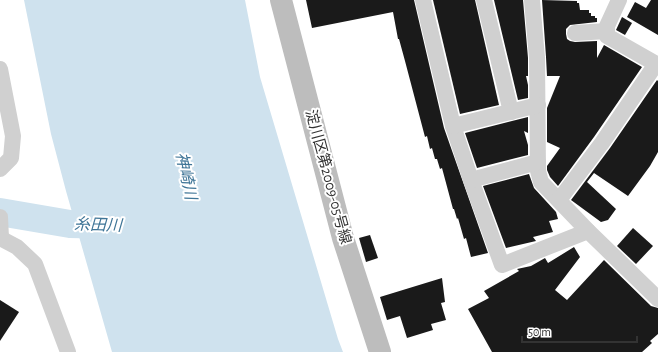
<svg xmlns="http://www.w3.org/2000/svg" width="658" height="352" viewBox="0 0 658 352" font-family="'Alegreya Sans','Noto Sans JP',sans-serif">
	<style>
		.water { fill: #cfe2ee }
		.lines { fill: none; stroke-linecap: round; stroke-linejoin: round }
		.river { stroke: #cfe2ee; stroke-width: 28 }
		.building { fill: #1a1a1a }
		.street { stroke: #d0d0d0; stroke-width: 16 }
		.secondary { stroke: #bdbdbd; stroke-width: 22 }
		.labels { text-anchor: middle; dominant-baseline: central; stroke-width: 4; stroke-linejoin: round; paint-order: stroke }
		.street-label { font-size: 15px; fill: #333; stroke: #fff }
		.water-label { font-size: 16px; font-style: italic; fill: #3f7597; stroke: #fff }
	</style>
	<rect width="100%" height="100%" fill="#fff"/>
	<polygon class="water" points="24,0 245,0 260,77 338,339 343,352 112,352 66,191 51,134"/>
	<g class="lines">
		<polyline class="river" points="0,212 70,224 114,225"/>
	</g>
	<g class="building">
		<polygon points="306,0 414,0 444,128 488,253 471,257 466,238 464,239 458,218 457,219 454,209 453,209 442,168 440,169 437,159 435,159 432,148 430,149 427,136 425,137 405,61 399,39 398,39 393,12 312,28"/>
		<polygon points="433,0 475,0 499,105 460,114"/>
		<polygon points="494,0 523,0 528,58 528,76 526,76 528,85 528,98 518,100"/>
		<polygon points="542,0 577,1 577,3 579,3 580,10 589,10 589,13 591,13 591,16 595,16 595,18 597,18 597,22 570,25 566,29 566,34 567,39 570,41 575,42 597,41 597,58 604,45 642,67 594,137 558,186 550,177 547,170 547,166 560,148 547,142 547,108 560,76 547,76 546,57"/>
		<polygon points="651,0 658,0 658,35 627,17 635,2 646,8"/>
		<polygon points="622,17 632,23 625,35 616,30"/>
		<polygon points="657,80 658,81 658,152 650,166 628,196 594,173 587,182 616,209 608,220 601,222 571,200 610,148"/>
		<polygon points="528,117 528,133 524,131 528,145 528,155 477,168 465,133"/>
		<polygon points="529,174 534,188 556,212 558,219 549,221 553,232 533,237 536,241 506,248 483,186"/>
		<polygon points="633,228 653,246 636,264 617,246"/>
		<polygon points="370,235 378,258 366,262 359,238"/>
		<polygon points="574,247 580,257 555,290 567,300 604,260 651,306 658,308 658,334 650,341 652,343 642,352 492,352 468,309 489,298 484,291 519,271 517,269 531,266 545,258 548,263"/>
		<polygon points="442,278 445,302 441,303 446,320 431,324 433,330 407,338 400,316 387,320 380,297"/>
		<polygon points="0,300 19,312 0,341"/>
	</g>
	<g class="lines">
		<g class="street">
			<polyline points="423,0 453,126 471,180 502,265 588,231 658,299"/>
			<polyline points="484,0 511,112"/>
			<polyline points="532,0 537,58 538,171 541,182 588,231"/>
			<polyline points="619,0 607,26 607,36 658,65"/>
			<polyline points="575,33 607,31"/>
			<polyline points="0,69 13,136 11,158 0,169"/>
			<polyline points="453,126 538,105"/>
			<polyline points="471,180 538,162"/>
			<polyline points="559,200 602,143 656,64"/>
			<polyline points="0,217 1,238"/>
			<polyline points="0,238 17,247 35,264 68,352"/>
		</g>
		<polyline class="secondary" points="281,0 343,238 380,352"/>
	</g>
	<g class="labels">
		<g class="street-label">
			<text transform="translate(328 177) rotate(75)">淀川区第2009-05号線</text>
		</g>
		<g class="water-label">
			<text transform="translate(186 176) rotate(78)">神崎川</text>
			<text transform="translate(98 225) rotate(2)">糸田川</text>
		</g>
	</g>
	<path d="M522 336v6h115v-6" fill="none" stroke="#333333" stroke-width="2"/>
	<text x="528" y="336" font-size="12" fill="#333333" stroke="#ffffff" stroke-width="3" paint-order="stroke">50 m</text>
</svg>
